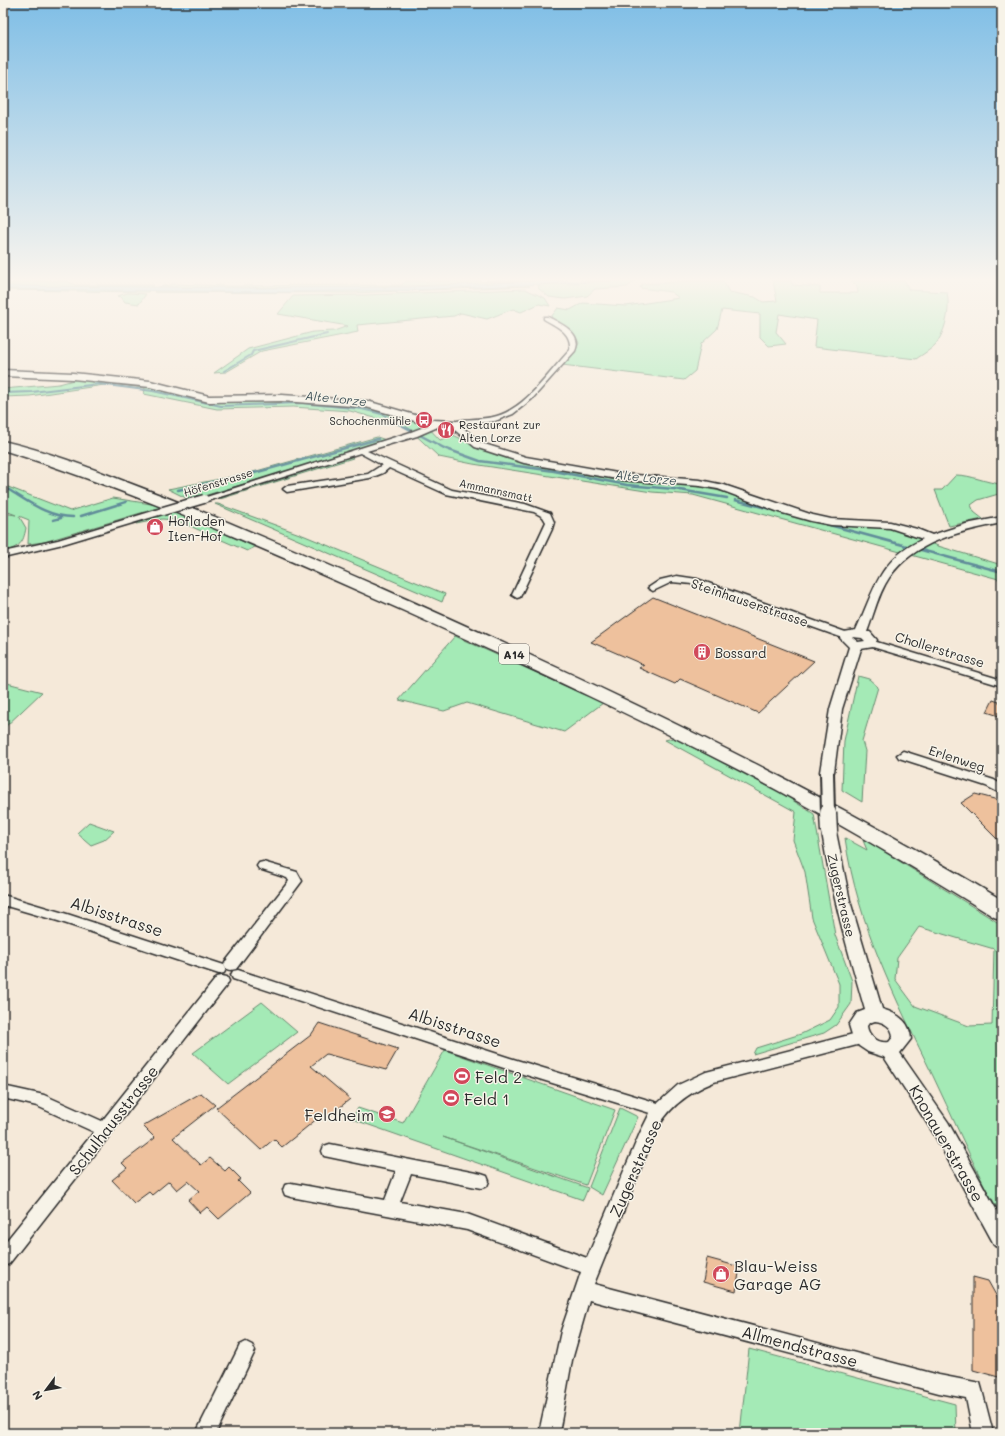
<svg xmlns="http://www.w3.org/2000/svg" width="1005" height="1436" viewBox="0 0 1005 1436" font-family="Mali,sans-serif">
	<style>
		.green { fill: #a4eab6; stroke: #688a70; fill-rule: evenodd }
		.water { fill: #83cce3; stroke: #608c99 }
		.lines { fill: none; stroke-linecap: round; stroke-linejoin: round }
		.shore { stroke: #4e6b75; stroke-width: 1 }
		.stream-far1 { stroke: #608c99; stroke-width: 2 }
		.stream { stroke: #608c99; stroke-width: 2.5 }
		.building { fill: #eec19d; stroke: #2b2b2b }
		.minor-casing { stroke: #2b2b2b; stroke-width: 3 }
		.tertiary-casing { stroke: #2b2b2b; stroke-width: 3 }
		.motorway-casing { stroke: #2b2b2b; stroke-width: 3 }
		.minor { fill: #f7f3e8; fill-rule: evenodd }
		.tertiary { fill: #f7f3e8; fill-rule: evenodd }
		.motorway { fill: #f7f3e8; fill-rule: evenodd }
		.minor-bridge-casing { stroke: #2b2b2b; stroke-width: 11; stroke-linecap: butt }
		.tertiary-bridge-far1-casing { stroke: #2b2b2b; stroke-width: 16; stroke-linecap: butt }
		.tertiary-bridge-casing { stroke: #2b2b2b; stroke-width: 19; stroke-linecap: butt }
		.minor-bridge { stroke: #f7f3e8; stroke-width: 8 }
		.tertiary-bridge-far1 { stroke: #f7f3e8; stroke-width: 12 }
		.tertiary-bridge { stroke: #f7f3e8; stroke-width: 16 }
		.labels { text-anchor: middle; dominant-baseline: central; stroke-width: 3; stroke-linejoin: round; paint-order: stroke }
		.far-poi-label { font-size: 11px; fill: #2b2b2b; stroke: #f7f3e8; text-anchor: end }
		.far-street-label { font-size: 11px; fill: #2b2b2b; stroke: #f7f3e8 }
		.far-water-label { font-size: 12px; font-style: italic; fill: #415359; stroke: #f7f3e8 }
		.shield { fill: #f7f3e8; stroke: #686764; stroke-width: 1 }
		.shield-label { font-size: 12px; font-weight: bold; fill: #2b2b2b }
		.poi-label { font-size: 13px; fill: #2b2b2b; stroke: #f7f3e8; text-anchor: start }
		.street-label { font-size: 13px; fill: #2b2b2b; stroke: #f7f3e8 }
		.near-street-label { font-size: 16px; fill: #2b2b2b; stroke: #f7f3e8 }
		.near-poi-label { font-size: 16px; fill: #2b2b2b; stroke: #f7f3e8; text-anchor: start }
	</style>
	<rect width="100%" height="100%" fill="#f5e9d9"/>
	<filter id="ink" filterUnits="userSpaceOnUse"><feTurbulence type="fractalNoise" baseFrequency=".025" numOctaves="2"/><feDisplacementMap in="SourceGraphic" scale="8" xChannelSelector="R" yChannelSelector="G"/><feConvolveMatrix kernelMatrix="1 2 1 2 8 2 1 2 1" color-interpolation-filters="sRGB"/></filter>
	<g filter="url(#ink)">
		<g class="green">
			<polygon points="34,281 67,281 75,285 154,285 148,292 3,290 3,285"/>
			<polygon points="406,281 529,282 350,288 158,287 175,284 229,286 402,285"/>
			<polygon points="611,281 635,281 627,287 595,289 587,296 565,299 549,297 539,289 538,285"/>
			<path d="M694,281H723L729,292L755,297L763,302L777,301L773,281H791L793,285L820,287V293H858L857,287L851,281H905L909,290L947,292C950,308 947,326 938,341C934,348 923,354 916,359L814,347L817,320L779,314L776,332L786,344L769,346L760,337V314L722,310L717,329L701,344L695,371L684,380L562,365L576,350L579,343L575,335L551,317L558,308L570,310L583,303L626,306L679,298L671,292L640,288L642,284Z"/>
			<polygon points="530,286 352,293 154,292 287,292"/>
			<polygon points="525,289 545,298 550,306 539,304 521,312 513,309 487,319 461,313 454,316 357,325 358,332 262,351 226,372 214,373 248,349 313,332 334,331 348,326 278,314 293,296 364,295"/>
			<polygon points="128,293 146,294 139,304 125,302 121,297 117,296"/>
			<polygon points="81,378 139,383 207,400 289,399 360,405 425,424 440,440 453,435 494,454 533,465 630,482 689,485 725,492 835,525 876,525 914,535 938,546 1002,565 1002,580 693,495 652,492 473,464 439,457 407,427 350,411 293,407 217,409 144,394 145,388 111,384 30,396 3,397 3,389 59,384"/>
			<polygon points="377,437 389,441 190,500 168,489 246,474"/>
			<polygon points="351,456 353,458 220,499 216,498"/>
			<path d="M956,475C972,475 986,483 1002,484V493L978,500L971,505L974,512L983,519L949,526L935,490H942Z"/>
			<path d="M3,485L70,511L113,498L164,506L44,542L28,544L29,520L19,516L26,528C23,544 20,546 4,552L3,513L16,515L3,510Z"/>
			<polygon points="215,504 218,504 305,536 445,594 442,602"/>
			<polygon points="172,511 181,514 255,547 247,551 176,520 162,519 136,524 137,521"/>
			<polygon points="455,636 603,703 564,732 467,703 444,711 399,700"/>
			<polygon points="858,676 869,679 878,687 862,741 865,751 862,802 842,790 844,741"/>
			<polygon points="3,682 42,692 3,729"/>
			<polygon points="673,738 767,784 814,814 835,935 852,981 851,1004 836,1025 824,1033 753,1054 756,1048 801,1034 830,1020 839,1007 839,984 812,918 805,872 793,840 796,812 665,740"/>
			<polygon points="89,822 114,831 104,840 91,845 77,833"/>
			<path d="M845,838L867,850L862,838L1002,925V1216L986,1189C968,1152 951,1114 933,1076C896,1000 857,923 845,838ZM919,927L994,949L992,1025L969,1026L915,1006L895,979L897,958Z"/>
			<polygon points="262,1002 297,1032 228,1084 193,1053"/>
			<polygon points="445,1050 615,1110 586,1185 443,1137 588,1188 583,1200 352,1119 358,1108 403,1123"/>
			<polygon points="620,1108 638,1117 602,1195 589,1187"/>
			<polygon points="749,1349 955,1404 956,1433 740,1433"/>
		</g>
		<polygon class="water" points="611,281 412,290 287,292 3,289 3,286 27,286 257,288 411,287 538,281"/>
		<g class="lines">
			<polyline class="shore" points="486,281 532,281"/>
			<g class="stream-far1">
				<polyline points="224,371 251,355 253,351 327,334"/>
				<polyline points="3,393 32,392 99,384 153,391 221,406 300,403 362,409 382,414 394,421"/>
			</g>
			<g class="stream">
				<polyline points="392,420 444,448 480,461 554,471 627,485 674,489 727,498"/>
				<path d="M3,489L9,490C29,502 48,517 73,517"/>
				<polyline points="178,490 247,475 378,439"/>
				<polyline points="735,500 778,511"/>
				<polyline points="81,516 126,502"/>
				<polyline points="53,520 61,518"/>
				<polyline points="822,523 1002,572"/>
			</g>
		</g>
		<g class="building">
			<polygon points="440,428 449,428 456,433 444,435 437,429"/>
			<polygon points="653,597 814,661 758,713 680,679 675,684 639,668 644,665 591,642"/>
			<polygon points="993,700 1002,703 1002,717 987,712"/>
			<polygon points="975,794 1002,801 1002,844 961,803"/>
			<polygon points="319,1023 398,1049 386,1070 326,1054 311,1066 350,1099 327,1118 323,1114 282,1147 274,1139 261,1150 216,1108 311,1035"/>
			<polygon points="201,1093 215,1105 173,1138 201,1165 210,1158 225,1171 229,1167 241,1179 238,1181 250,1193 219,1219 207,1207 200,1213 188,1200 199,1191 188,1181 177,1190 169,1181 152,1195 149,1192 134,1203 112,1180 127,1168 122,1163 155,1138 143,1126"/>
			<polygon points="707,1258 740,1267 736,1291 703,1282"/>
			<polygon points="973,1277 988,1281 1002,1306 1002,1378 973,1370"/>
		</g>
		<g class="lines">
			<defs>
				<g id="minor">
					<path d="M544,317H548C561,324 583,333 575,351L532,399L513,414L495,421L451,426V422L457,421C470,418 484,420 497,416C527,407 549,372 570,350C572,332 557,327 544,319Z"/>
					<polygon points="437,422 440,422 440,426 417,436 367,451 452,490 525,504 550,513 554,522 552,529 520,597 517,598 512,595 546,522 543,517 534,512 446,494 389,468 383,473 370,478 287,492 283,489 287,486 368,474 382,465 360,453 207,501 204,502 200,499 411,432"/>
					<polygon points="163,508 167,511 166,513 63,544 3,558 3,552 58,540"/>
					<polygon points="677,576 697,579 851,634 852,636 847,639 843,638 692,584 672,582 653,591 648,588 660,580"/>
					<polygon points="870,640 1002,680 1002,686 866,645 865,643"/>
					<polygon points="903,751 994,780 1002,785 1002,794 986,786 899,758 897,755"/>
					<polygon points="263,862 297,872 302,881 236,969 231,970 226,969 224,965 226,961 289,881 287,878 259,869 257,866 259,863"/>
					<polygon points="3,895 67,914 224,965 226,969 224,973 219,974 58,921 3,905"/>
					<path d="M238,970L510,1058L658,1103L678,1085L706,1072L861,1032L866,1034L868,1038L866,1042L861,1044L714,1082C689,1092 667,1108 655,1133L594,1284L939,1375L980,1383L982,1390L993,1433H973L966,1398L939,1393L589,1300L572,1360L559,1433H539L561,1331L581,1272L467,1230L291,1197L285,1195L283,1190L285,1185L291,1183L385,1200L396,1171L324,1156L322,1151L324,1146L330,1144L481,1174L487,1176L489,1181L487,1186L481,1188L411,1174L400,1202L467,1214L587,1258L640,1133L650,1113L510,1070L233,979L231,975L233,971Z"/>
					<polygon points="222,976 227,977 229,981 227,985 9,1264 3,1266 3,1245 94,1132 37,1106 3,1098 3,1086 44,1095 102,1121 217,977"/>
					<polygon points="246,1342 252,1345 255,1351 216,1433 196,1433 240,1345"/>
				</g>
				<g id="tertiary">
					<path d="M3,370L73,373L150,381L209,396L282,395L367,401L432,420L455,421L481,443L526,457L623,474L700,480L724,485L813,515L831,519L890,522L917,529L932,535L966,524L1002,517V523C961,531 914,541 889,578C878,594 874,614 867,632H870L877,640L873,647L861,649L842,709L834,772L832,775H822L820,772L830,709L849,647L840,638L844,632L856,630C875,589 878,560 923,539L890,528L831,525L811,521L779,512L718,489L700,486L623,480L524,463L475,447L450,426H432L366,407L282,401L209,402L150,387L73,379L3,376ZM852,637L862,638L865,641L858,642Z"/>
					<path d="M829,827L834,829L836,832L850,901L882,1009C898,1014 910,1021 911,1039L900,1053L948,1122L1002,1220V1248L995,1246L934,1134L884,1057L868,1052L859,1046L853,1038L849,1025L857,1013L865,1010C848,951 831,893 822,832L824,829ZM875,1021C884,1022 893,1027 893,1037L889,1042C878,1044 868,1036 867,1026L869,1023Z"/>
				</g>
				<path id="motorway" d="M3,441C46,451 88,467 129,483C214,515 296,551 379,587C593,682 801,779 1002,900V920L994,917C922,872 849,829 775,789C653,724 528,667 402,610C271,552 140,493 3,450Z"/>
			</defs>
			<use href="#minor" class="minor-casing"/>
			<use href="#tertiary" class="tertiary-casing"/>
			<use href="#motorway" class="motorway-casing"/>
			<use href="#minor" class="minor"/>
			<use href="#tertiary" class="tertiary"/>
			<use href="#motorway" class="motorway"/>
			<defs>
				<polyline id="minor-bridge" points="163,511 204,499"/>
				<polyline id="tertiary-bridge-far1" points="827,772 828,814"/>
				<polyline id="tertiary-bridge" points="828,813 829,832"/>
			</defs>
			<use href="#minor-bridge" class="minor-bridge-casing"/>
			<use href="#tertiary-bridge-far1" class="tertiary-bridge-far1-casing"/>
			<use href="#tertiary-bridge" class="tertiary-bridge-casing"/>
			<use href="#minor-bridge" class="minor-bridge"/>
			<use href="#tertiary-bridge-far1" class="tertiary-bridge-far1"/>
			<use href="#tertiary-bridge" class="tertiary-bridge"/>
		</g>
	</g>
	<linearGradient id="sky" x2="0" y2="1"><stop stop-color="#7fbee6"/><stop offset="0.58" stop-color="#faf5ee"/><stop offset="1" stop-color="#faf5ee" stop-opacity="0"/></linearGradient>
	<rect width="1005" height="482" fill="url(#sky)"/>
	<defs>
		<symbol id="bus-disc" viewBox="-11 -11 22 22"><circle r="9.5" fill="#d1495b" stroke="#f7f3e8"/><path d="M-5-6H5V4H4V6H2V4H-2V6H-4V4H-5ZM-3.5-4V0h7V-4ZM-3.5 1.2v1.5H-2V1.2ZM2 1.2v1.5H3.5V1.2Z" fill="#fff"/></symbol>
		<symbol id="restaurant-disc" viewBox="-11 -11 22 22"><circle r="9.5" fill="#d1495b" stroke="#f7f3e8"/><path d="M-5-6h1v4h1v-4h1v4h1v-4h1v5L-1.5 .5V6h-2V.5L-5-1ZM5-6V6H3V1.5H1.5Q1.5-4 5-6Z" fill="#fff"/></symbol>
		<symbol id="shop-disc" viewBox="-11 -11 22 22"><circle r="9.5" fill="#d1495b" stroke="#f7f3e8"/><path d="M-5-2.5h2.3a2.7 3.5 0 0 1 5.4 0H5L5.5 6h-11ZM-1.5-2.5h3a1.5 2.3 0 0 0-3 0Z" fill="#fff"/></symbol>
		<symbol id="building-disc" viewBox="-11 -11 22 22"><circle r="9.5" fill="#d1495b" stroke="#f7f3e8"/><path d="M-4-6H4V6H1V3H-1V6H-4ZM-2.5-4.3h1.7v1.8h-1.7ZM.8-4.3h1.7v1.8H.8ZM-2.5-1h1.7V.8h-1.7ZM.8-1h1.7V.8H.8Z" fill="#fff"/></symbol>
		<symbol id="stadium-disc" viewBox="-11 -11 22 22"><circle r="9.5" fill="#d1495b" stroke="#f7f3e8"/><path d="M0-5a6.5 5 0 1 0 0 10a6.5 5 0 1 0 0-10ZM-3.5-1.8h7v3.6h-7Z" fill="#fff"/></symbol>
		<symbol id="school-disc" viewBox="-11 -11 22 22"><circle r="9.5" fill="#d1495b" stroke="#f7f3e8"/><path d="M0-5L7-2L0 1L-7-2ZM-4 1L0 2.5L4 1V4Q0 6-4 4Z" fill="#fff"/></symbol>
	</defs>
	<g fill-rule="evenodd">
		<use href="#bus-disc" x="414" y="410" width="20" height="20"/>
		<use href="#restaurant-disc" x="436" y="420" width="20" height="20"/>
		<use href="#shop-disc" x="145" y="517" width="20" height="20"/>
		<use href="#building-disc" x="692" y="642" width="20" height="20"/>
		<use href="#stadium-disc" x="452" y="1066" width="20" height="20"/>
		<use href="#stadium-disc" x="441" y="1088" width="20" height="20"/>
		<use href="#school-disc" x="377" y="1104" width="20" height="20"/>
		<use href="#shop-disc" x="711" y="1264" width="20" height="20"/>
	</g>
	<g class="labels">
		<g class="far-poi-label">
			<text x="411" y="420">Schochenmühle</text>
			<text x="459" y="424" text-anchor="start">Restaurant zur<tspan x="459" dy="13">Alten Lorze</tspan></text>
		</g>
		<g class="far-street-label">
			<text transform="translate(218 482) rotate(-17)">Höfenstrasse</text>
			<text transform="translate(496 490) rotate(12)">Ammannsmatt</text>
		</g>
		<g class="far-water-label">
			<text transform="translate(336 398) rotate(6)">Alte Lorze</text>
			<text transform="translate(646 477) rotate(6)">Alte Lorze</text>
		</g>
		<rect class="shield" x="499" y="644" width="30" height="20" rx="3"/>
		<g class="shield-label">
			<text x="514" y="654">A14</text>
		</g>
		<g class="poi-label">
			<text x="168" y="520">Hofladen<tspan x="168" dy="15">Iten-Hof</tspan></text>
			<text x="715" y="652">Bossard</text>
		</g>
		<g class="street-label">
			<text transform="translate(750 602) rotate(19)">Steinhauserstrasse</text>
			<text transform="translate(940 649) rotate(17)">Chollerstrasse</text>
			<text transform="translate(957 758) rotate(18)">Erlenweg</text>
			<text transform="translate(842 895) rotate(77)">Zugerstrasse</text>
		</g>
		<g class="near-street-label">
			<text transform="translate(117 916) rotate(18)">Albisstrasse</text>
			<text transform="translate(455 1027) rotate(18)">Albisstrasse</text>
			<text transform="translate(113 1120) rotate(-52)">Schulhausstrasse</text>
			<text transform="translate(947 1143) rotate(60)">Knonauerstrasse</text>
			<text transform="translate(635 1168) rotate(-66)">Zugerstrasse</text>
			<text transform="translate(800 1346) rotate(15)">Allmendstrasse</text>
		</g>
		<g class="near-poi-label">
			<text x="475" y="1076">Feld 2</text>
			<text x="464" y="1098">Feld 1</text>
			<text x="374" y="1114" text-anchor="end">Feldheim</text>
			<text x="734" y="1265">Blau-Weiss<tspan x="734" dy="18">Garage AG</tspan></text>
		</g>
	</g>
	<rect width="1005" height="1436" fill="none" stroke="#f7f3e8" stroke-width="16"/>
	<rect x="8" y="8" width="989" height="1420" fill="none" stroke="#2b2b2b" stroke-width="1.5" filter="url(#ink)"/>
	<g transform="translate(46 1390) rotate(238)" stroke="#f7f3e8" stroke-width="3" paint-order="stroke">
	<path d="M0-3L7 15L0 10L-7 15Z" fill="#2b2b2b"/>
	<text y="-6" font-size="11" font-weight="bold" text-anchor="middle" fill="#2b2b2b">N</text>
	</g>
</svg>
